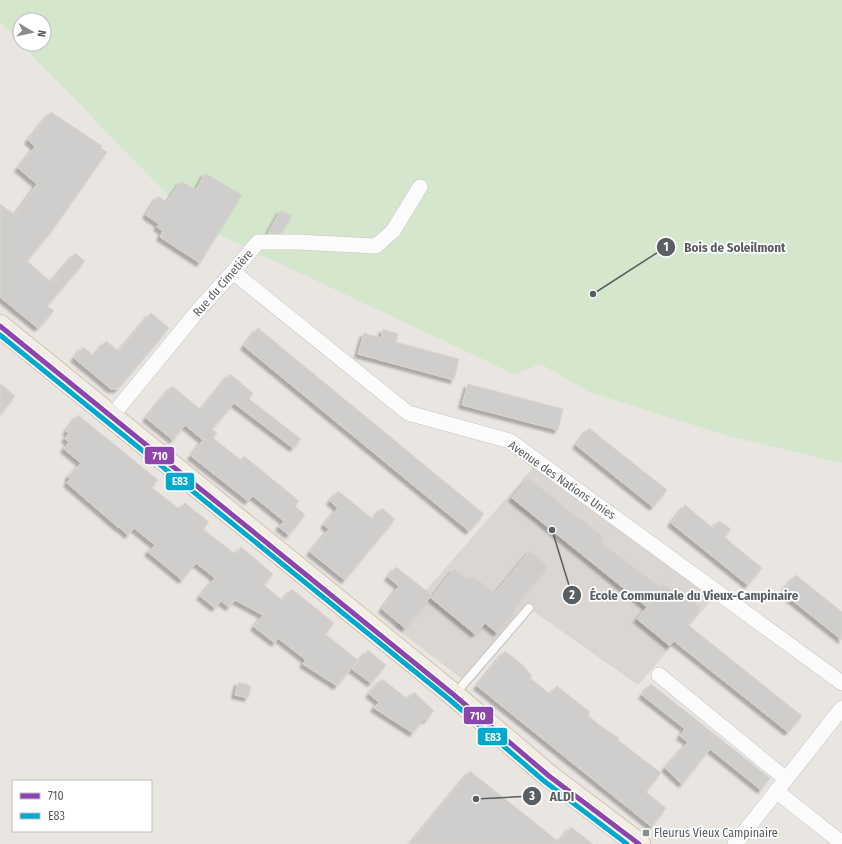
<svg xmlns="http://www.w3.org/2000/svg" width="842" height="844" viewBox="0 0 842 844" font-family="'Fira Sans Condensed',sans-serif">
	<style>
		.education { fill: #dbd6d1 }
		.green { fill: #d4e6cb }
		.building { fill: #d0cecc; stroke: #d8d5d1; filter: url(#shadow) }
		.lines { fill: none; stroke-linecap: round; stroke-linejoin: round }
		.lane-casing { stroke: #c4c4c3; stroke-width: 10 }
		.street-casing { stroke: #c4c4c3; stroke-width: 16 }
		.primary-casing { stroke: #d2c1ae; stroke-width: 24 }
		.lane { stroke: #fcfbfb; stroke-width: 8 }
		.street { stroke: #fcfbfb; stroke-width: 15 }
		.primary { stroke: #f2ede5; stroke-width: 22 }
		.bus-1-casing { stroke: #fff; stroke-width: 8 }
		.bus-2-casing { stroke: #fff; stroke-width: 8 }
		.bus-1 { stroke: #8e44ad; stroke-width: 5 }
		.bus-2 { stroke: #00a9ce; stroke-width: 5 }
		.poi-dot { fill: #8b8e8e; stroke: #fff; stroke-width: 1.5 }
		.labels { text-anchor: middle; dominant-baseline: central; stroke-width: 3.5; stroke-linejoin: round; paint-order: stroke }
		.street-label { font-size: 12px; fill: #585e61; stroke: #fff }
		.poi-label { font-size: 12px; fill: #585e61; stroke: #fff; text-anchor: start }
		.leader { fill: none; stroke: #585e61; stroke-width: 1.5 }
		.callout-dot { fill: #585e61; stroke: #fff; stroke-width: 1.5 }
		.mark-label { font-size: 12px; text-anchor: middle; font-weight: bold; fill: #fff }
		.callout-label { font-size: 13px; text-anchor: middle; font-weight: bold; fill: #585e61; stroke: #fff; stroke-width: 3.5; stroke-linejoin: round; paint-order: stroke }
		.line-badge { stroke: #fff; stroke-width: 1.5 }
		.badge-label { font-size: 11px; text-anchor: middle; font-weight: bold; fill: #fff }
	</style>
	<defs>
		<filter id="shadow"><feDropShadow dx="-3.5" dy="3.5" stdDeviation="1" flood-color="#0004"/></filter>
	</defs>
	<rect width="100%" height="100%" fill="#e9e6e2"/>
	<polygon class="education" points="535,465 716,595 638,685 533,611 470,685 394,627"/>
	<polygon class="green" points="0,0 842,0 842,463 728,436 589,392 541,364 514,374 196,224 21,44 44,44 44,20 20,20 20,43 0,22"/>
	<g class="building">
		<polygon points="51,112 102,146 101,148 107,152 54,228 27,261 51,282 75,253 85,261 47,306 54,311 38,328 0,297 0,204 15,215 37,184 18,168 35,147 28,140"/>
		<polygon points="205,173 242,195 200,263 160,237 163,231 157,227 159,224 146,215 158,196 167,202 181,181 196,190"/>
		<polygon points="281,210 292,216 282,233 268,233"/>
		<polygon points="151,313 169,328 118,389 111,389 74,358 83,347 94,356 106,341 119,351"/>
		<polygon points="258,328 484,514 469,531 244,346"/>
		<polygon points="383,329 398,334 396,342 459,359 454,380 358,354 364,333 381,338"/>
		<polygon points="230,374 253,393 249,399 301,439 293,448 234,403 212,429 217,433 213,438 241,460 244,456 299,501 295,506 305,515 289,535 279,527 284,521 253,496 248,501 191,456 203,440 185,425 173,440 146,418 172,386 201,410"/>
		<polygon points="0,383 15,396 0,415"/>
		<polygon points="468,384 563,409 558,430 462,405"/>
		<polygon points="78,415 158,480 151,487 159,493 179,509 185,503 209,522 203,529 235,554 241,547 273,574 264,585 283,601 292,589 334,623 325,634 358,660 337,686 303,664 306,660 278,638 275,643 254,627 263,615 235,600 229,607 221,601 215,608 200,596 215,578 196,563 182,580 148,552 155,545 134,528 128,535 119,527 119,528 67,483 70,479 68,477 81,463 64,449 69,442 65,439 69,433 66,431"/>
		<polygon points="589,428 667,490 653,507 576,445"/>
		<polygon points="529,478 578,518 579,517 605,538 601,542 660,587 663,583 681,597 684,594 701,608 687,624 802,716 788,732 674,641 670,646 637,619 647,607 512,498"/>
		<polygon points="338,491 373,519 382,508 395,519 345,580 310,552 329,529 324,525 338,508 330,501"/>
		<polygon points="685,505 713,528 719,521 731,529 724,537 762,568 748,585 671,523"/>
		<polygon points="530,551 548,566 513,608 516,610 497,633 485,623 475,634 431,598 454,569 469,581 473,576 495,593"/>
		<polygon points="396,567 432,595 405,628 382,609 399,586 388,577"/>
		<polygon points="796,575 842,612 842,640 782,592"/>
		<polygon points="368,650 386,665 371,683 352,669"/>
		<polygon points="505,651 524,666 532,676 530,678 550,694 557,686 590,712 588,715 599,725 619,738 618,740 661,773 646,792 666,808 652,827 477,686"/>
		<polygon points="382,679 408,699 414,692 434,711 426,720 424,719 413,733 374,708 379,702 369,694"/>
		<polygon points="238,682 251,686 248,698 235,695"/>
		<polygon points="651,684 770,778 761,790 710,749 682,784 665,768 688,742 680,736 685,729 642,695"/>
		<polygon points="470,771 559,842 571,827 593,844 410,844"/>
	</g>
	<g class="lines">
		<defs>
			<polyline id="lane" points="454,695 529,608"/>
			<g id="street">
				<polyline points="233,272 408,413 510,441 842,683"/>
				<polyline points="111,417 201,307 233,272 258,242 297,242 376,246 393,231 420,187"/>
				<polyline points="659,675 786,779"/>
				<polyline points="776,791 842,843"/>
				<polyline points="735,844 842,708"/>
			</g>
			<polyline id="primary" points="0,326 454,695 549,776 639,844"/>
		</defs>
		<use href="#lane" class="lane-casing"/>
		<use href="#street" class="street-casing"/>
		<use href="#primary" class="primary-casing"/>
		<use href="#lane" class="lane"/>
		<use href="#street" class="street"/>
		<use href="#primary" class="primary"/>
		<defs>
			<polyline id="bus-1" points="0,326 454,695 549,776 639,844"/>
			<polyline id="bus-2" points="0,335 450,700 544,781 627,844"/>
		</defs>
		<use href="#bus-1" class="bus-1-casing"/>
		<use href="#bus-2" class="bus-2-casing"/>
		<use href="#bus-1" class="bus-1"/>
		<use href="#bus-2" class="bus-2"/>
	</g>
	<rect class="poi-dot" x="642" y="829" width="8" height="8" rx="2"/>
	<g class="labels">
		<g class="street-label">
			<text transform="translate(223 283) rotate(-49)">Rue du Cimetière</text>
			<text transform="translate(562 480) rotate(35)">Avenue des Nations Unies</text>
		</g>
		<g class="poi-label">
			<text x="654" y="833">Fleurus Vieux Campinaire</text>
		</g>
	</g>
	<path class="leader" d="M593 294L666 247M552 530L572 595M476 799L532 796"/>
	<g class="callout-dot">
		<circle cx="593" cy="294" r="4"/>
		<circle cx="552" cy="530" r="4"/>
		<circle cx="476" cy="799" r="4"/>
		<circle cx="666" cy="247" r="10"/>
		<circle cx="572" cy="595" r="10"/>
		<circle cx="532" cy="796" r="10"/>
	</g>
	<g class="mark-label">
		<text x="666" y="251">1</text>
		<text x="572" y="599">2</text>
		<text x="532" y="800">3</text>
	</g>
	<g class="callout-label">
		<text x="735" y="252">Bois de Soleilmont</text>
		<text x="694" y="600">École Communale du Vieux-Campinaire</text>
		<text x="562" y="801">ALDI</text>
	</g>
	<g class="line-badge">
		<rect x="144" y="446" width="31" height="19" rx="4" fill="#8e44ad"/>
		<rect x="165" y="472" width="30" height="19" rx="4" fill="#00a9ce"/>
		<rect x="463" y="706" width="31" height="19" rx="4" fill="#8e44ad"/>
		<rect x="477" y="727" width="31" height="19" rx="4" fill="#00a9ce"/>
	</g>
	<g class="badge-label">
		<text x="160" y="460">710</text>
		<text x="180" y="485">E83</text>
		<text x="478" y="720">710</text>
		<text x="493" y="741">E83</text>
	</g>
	<rect x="12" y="780" width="140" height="52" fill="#ffffff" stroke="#bcbfc0"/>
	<rect x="20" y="793" width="20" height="6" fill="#8e44ad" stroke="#bcbfc0"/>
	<text x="48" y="800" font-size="12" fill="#585e61">710</text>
	<rect x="20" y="813" width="20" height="6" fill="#00a9ce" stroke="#bcbfc0"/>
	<text x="48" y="820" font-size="12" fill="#585e61">E83</text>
	<g transform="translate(32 32) rotate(99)"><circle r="19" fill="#ffffff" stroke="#bcbfc0"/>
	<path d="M0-3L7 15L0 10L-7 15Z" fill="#8b8e8e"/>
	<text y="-6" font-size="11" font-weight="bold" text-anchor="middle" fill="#585e61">N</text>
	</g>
</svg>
